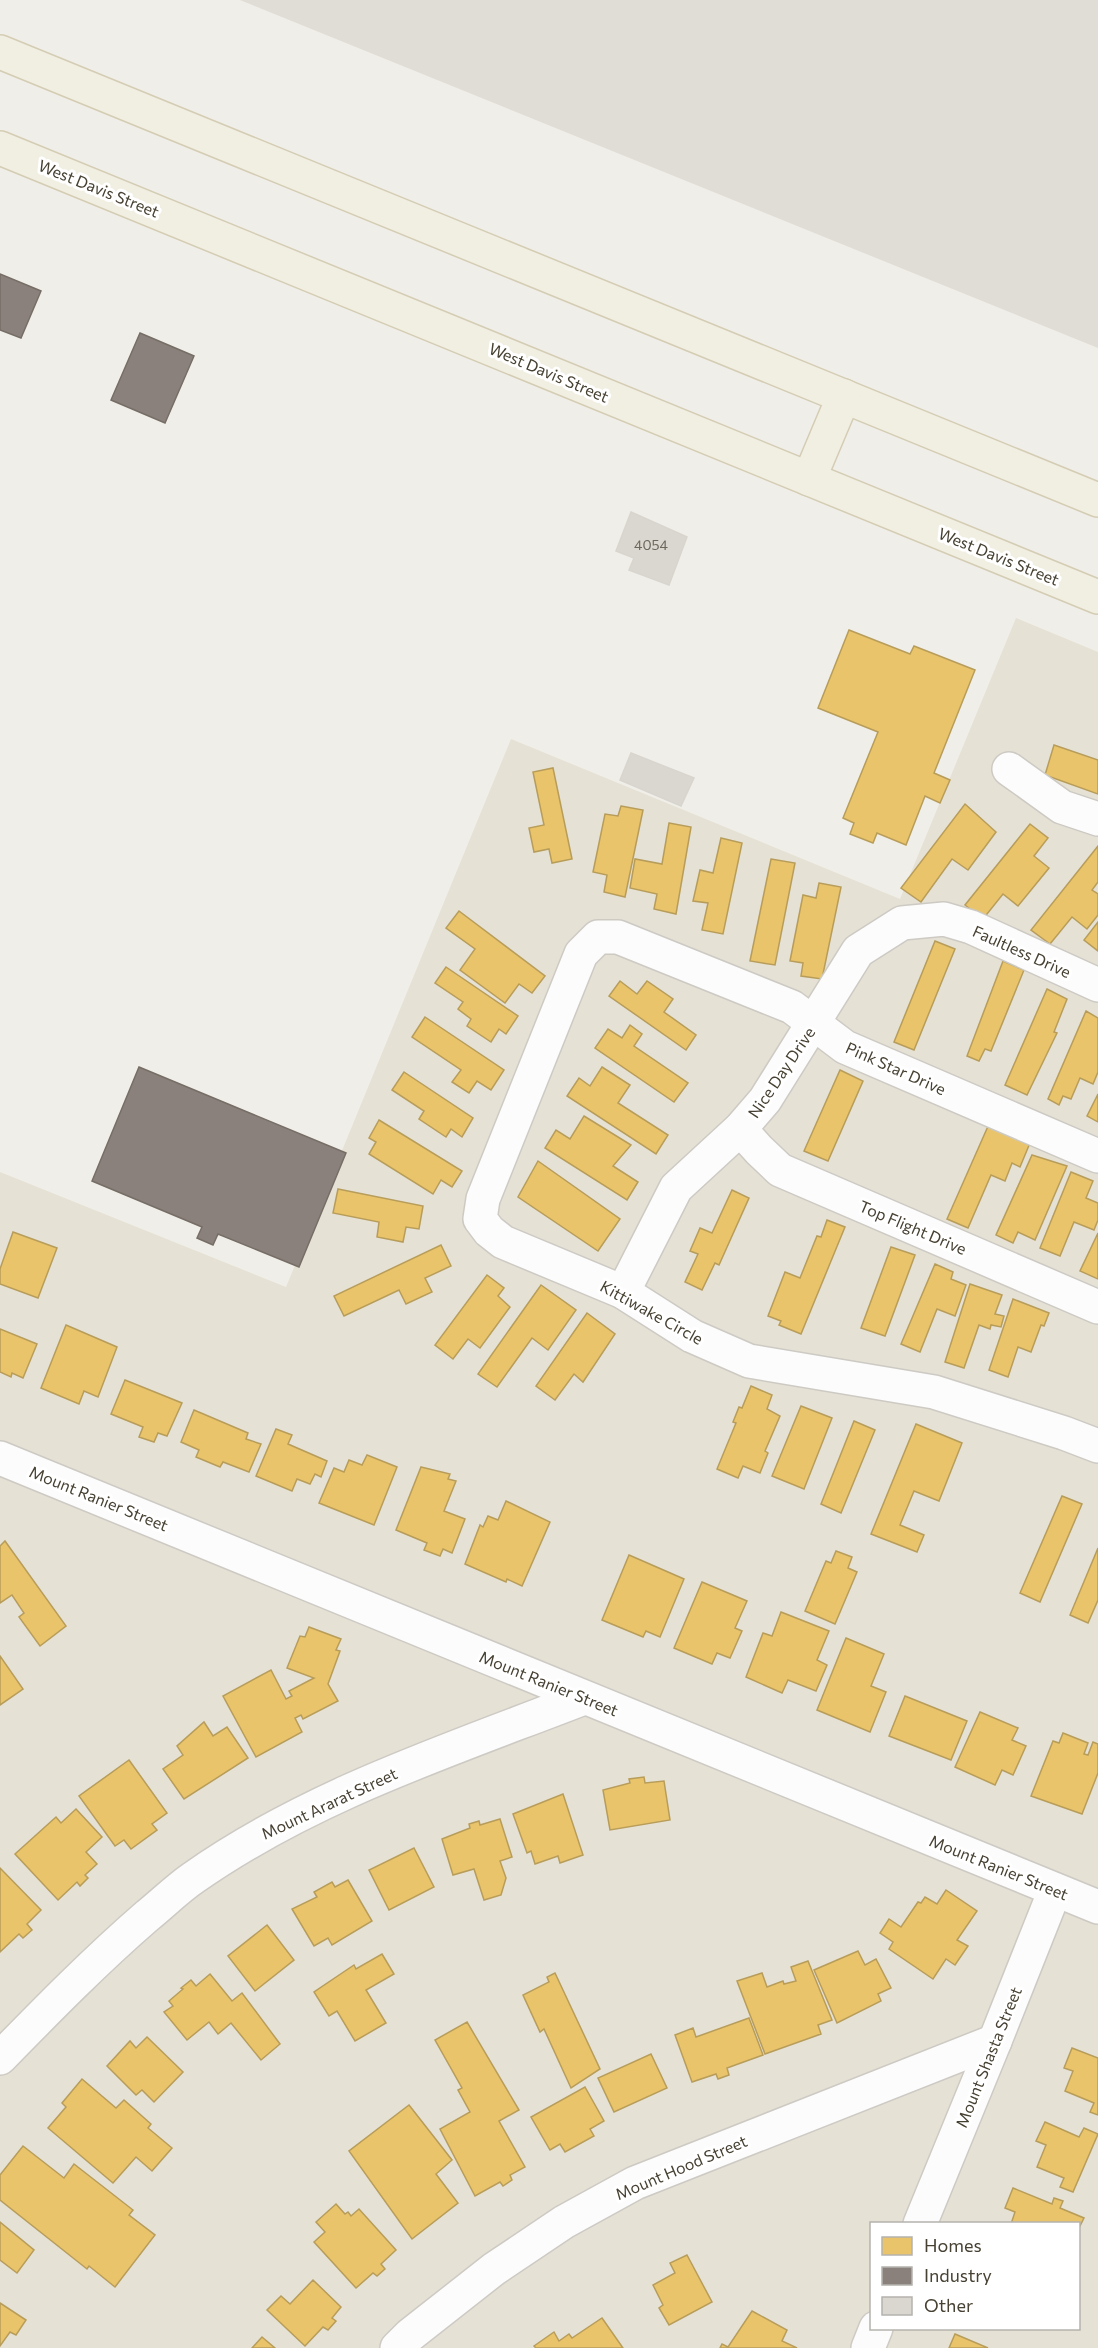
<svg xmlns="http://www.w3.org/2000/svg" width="1098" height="2348" viewBox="0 0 1098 2348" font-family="Commissioner,sans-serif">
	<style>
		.residential { fill: #e5e1d5; fill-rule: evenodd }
		.industrial { fill: #e0ddd6 }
		.homes { fill: #e9c46a; stroke: #b89d5a; stroke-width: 1.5 }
		.industry { fill: #8a817c; stroke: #766e66; stroke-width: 1.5 }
		.building { fill: #dad7d1; stroke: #d8d5ce; stroke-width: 1.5 }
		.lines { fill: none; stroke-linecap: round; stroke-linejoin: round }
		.minor-casing { stroke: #cdcac4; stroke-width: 36 }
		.major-casing { stroke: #d4cdb4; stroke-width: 36 }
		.minor { stroke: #fdfcfc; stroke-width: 33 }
		.major { stroke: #f1eee2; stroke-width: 33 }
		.labels { text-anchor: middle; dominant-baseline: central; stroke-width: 6; stroke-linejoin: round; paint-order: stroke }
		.number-label { font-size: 14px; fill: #6c675b }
		.street-label { font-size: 16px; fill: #474133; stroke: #fff }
	</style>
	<rect width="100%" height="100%" fill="#f0eee8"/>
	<path class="residential" d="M1016,618L1098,652V2348H0V1172L286,1287L511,739L900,899ZM872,2224H1078V2328H872Z"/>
	<polygon class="industrial" points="240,0 1098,0 1098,348"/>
	<g class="homes">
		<polygon points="849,630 910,654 914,646 975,670 934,773 950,780 940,803 925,796 906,845 877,833 873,843 850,834 854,823 843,818 878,732 818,708"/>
		<polygon points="1054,745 1098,760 1098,794 1045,775"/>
		<polygon points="553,768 572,859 552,863 549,849 534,852 529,828 544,825 533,772"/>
		<polygon points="965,804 996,832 968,870 952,859 921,902 901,888"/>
		<polygon points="621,806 643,810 625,897 604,892 607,875 593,872 605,814 618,816"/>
		<polygon points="669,823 691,827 676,914 654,909 657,894 630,888 635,859 662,864"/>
		<polygon points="1030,824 1048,838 1034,856 1049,868 1018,906 1003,894 983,919 965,905"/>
		<polygon points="721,838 742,843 723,934 702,930 708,903 693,901 700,870 713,873"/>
		<polygon points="1098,846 1098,882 1092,890 1098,894 1098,915 1087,929 1072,917 1050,944 1031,930"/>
		<polygon points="771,859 795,863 775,965 750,961"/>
		<polygon points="819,883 841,887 822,979 801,976 803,963 790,961 803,895 816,898"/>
		<polygon points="459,911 545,976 532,993 519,984 505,1003 460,970 475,949 446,928"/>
		<polygon points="1098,922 1098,951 1084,940"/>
		<polygon points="935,941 955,949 914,1050 894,1042"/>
		<polygon points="1003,961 1024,970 991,1051 985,1049 979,1061 967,1056"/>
		<polygon points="446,967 518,1016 506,1034 499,1029 491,1042 467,1026 471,1019 458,1009 463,1002 435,983"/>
		<polygon points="620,981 637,994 647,981 673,999 664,1012 696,1035 686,1050 609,996"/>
		<polygon points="1047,989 1067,999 1054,1032 1057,1033 1027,1095 1005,1085"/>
		<polygon points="1086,1011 1098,1018 1098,1072 1093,1084 1080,1078 1071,1099 1063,1096 1059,1105 1048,1099"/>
		<polygon points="425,1017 504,1070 491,1090 477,1081 469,1093 452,1082 461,1070 412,1037"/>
		<polygon points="630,1025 642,1034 634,1046 688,1083 674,1102 595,1048 608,1029 622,1038"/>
		<polygon points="602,1067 630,1085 618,1103 668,1135 656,1154 567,1096 579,1078 590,1086"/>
		<polygon points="840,1070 863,1081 828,1161 804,1151"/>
		<polygon points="404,1072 473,1118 462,1137 451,1129 446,1137 419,1119 424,1111 392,1090"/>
		<polygon points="1098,1094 1098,1122 1087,1116"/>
		<polygon points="584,1116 631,1145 613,1166 638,1182 627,1200 545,1148 556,1130 570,1139"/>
		<polygon points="379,1120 462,1171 452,1187 441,1180 433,1194 369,1154 376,1142 369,1138"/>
		<polygon points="989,1124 1030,1143 1020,1167 1012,1163 1005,1181 991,1175 968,1228 947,1219"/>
		<polygon points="1032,1155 1067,1166 1035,1240 1018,1232 1013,1243 996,1235"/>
		<polygon points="538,1161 620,1219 598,1251 518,1197"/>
		<polygon points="1071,1172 1093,1181 1086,1198 1098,1203 1098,1220 1094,1230 1074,1222 1060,1256 1040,1248"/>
		<polygon points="338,1189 423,1206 419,1229 406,1227 403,1242 377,1237 379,1222 333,1213"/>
		<polygon points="732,1190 749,1198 719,1265 715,1263 702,1290 685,1282 698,1254 690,1251 700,1228 712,1233"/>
		<polygon points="827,1220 845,1227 801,1334 779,1325 781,1321 768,1316 785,1272 800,1278 817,1236 821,1237"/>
		<polygon points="13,1232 57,1248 38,1298 0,1284 0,1269"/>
		<polygon points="1098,1233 1098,1279 1080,1271"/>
		<polygon points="441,1245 451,1266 425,1278 432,1292 406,1304 399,1290 344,1316 334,1296"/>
		<polygon points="891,1247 915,1255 885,1336 861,1328"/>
		<polygon points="935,1264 953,1272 951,1279 966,1285 955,1316 937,1309 920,1352 901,1344"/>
		<polygon points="487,1275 504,1288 498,1296 510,1307 480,1348 468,1339 453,1359 435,1345"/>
		<polygon points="970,1284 1002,1295 995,1314 1004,1316 1001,1327 991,1325 990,1329 979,1325 964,1368 945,1362"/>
		<polygon points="541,1285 576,1310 548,1350 532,1338 497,1387 478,1374"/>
		<polygon points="1013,1299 1049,1313 1044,1326 1041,1325 1031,1352 1018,1347 1008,1377 989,1370"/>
		<polygon points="587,1313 615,1334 583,1382 574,1374 555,1400 536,1386"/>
		<polygon points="66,1325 117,1347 98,1397 84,1391 79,1404 41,1388"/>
		<polygon points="0,1329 37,1344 23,1378 12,1373 11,1377 0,1372"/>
		<polygon points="125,1380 182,1403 167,1436 158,1433 154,1442 139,1437 143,1427 111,1414"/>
		<polygon points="751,1386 772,1395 767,1409 780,1416 765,1451 768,1453 760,1473 743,1466 738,1478 717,1469 736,1423 733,1422 739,1407 742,1408"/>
		<polygon points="801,1406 832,1418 804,1489 772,1476"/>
		<polygon points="194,1410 248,1433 246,1439 261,1444 249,1472 223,1462 220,1467 196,1457 199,1450 181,1442"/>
		<polygon points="854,1421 875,1430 841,1513 821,1504"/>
		<polygon points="916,1424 962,1443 939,1501 914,1491 900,1525 924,1535 917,1552 871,1534"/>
		<polygon points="276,1429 292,1435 288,1444 327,1461 321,1477 315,1474 310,1484 297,1479 292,1491 256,1476"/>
		<polygon points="367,1455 397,1467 374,1525 319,1503 334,1468 344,1472 349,1460 362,1465"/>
		<polygon points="421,1467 450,1474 448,1479 456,1481 444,1511 465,1519 452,1553 443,1549 440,1556 424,1550 427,1543 396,1530"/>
		<polygon points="1062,1496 1082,1504 1040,1602 1020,1593"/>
		<polygon points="506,1501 550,1522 522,1586 507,1579 506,1582 465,1564 480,1525 483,1527 488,1516 498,1520"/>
		<polygon points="5,1541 66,1626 40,1646 19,1617 24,1613 12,1595 0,1603 0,1546"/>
		<polygon points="1098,1548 1098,1600 1088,1623 1070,1615"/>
		<polygon points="836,1551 852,1557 848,1568 857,1572 835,1624 805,1611 826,1561 831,1563"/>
		<polygon points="629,1555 684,1579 660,1637 646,1631 643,1637 602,1620"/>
		<polygon points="702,1582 747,1601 735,1628 742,1631 730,1658 717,1653 712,1664 674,1648"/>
		<polygon points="781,1612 829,1631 817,1660 827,1665 816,1691 788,1680 782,1693 746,1677 763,1633 772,1636"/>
		<polygon points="309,1627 341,1639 336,1650 340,1651 328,1684 338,1701 303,1719 301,1715 295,1718 302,1732 256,1757 223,1696 271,1670 286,1699 292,1696 289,1691 314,1678 287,1668 300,1636 305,1637"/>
		<polygon points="846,1638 884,1654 871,1686 886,1692 870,1732 817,1710"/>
		<polygon points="0,1656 23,1689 0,1705"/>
		<polygon points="905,1696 967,1721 951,1760 889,1736"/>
		<polygon points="980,1712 1018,1728 1012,1740 1026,1746 1013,1775 1002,1770 995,1785 955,1767"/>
		<polygon points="204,1722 213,1736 227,1727 248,1758 184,1799 163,1769 183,1755 177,1746"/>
		<polygon points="1063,1733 1088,1743 1084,1754 1088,1755 1093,1742 1098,1744 1098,1773 1082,1814 1031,1796 1053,1741 1059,1743"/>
		<polygon points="129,1760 167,1813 152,1824 157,1830 131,1849 124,1840 115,1846 79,1796"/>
		<polygon points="644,1777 645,1783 664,1781 670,1820 610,1830 603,1790 630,1783 629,1779"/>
		<polygon points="563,1794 583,1855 560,1863 558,1856 535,1864 531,1851 527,1853 513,1814"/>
		<polygon points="76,1809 102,1837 86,1852 97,1864 85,1875 88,1878 80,1886 77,1882 58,1900 15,1854 56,1817 61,1823"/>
		<polygon points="500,1819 512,1857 500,1861 506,1878 501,1895 484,1900 474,1869 453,1875 442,1839 470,1828 469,1824 479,1821 480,1825"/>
		<polygon points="414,1848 434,1887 389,1910 369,1870"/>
		<polygon points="0,1868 41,1910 27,1924 32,1930 23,1938 19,1934 0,1952"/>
		<polygon points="348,1880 372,1921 332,1945 328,1938 314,1946 292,1909 317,1897 314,1892 332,1882 335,1887"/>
		<polygon points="946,1890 977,1911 957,1940 968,1946 955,1965 946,1959 933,1979 889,1949 893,1942 880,1933 889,1919 901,1927 918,1902 921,1903 925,1897 937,1904"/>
		<polygon points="267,1925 294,1960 255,1991 228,1956"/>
		<polygon points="858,1951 865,1965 876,1959 891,1988 878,1994 881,2001 837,2023 814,1970"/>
		<polygon points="382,1954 394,1974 366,1990 386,2023 355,2041 337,2011 329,2016 314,1992 354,1965 356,1969"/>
		<polygon points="808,1961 832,2020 818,2025 821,2034 765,2054 737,1981 762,1973 767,1987 783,1981 784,1984 796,1981 791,1967"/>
		<polygon points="555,1973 600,2069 571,2088 544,2029 540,2032 523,1995 549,1982 547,1977"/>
		<polygon points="210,1974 232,2001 242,1993 280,2044 261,2060 231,2023 218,2034 209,2022 187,2040 164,2012 173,2006 169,2001 183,1989 181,1988 191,1980 196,1986"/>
		<polygon points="749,2018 763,2055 727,2068 729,2075 718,2079 716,2074 692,2082 675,2035 693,2028 696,2037"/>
		<polygon points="467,2022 519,2110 499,2121 525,2167 510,2175 512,2180 503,2186 500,2182 475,2196 440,2129 470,2112 458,2090 462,2088 435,2040"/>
		<polygon points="147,2037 183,2072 154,2102 142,2090 136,2095 107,2066 130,2041 136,2048"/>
		<polygon points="1072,2048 1098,2058 1098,2115 1090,2112 1094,2103 1065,2091 1073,2071 1064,2068"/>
		<polygon points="651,2054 667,2088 614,2112 598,2078"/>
		<polygon points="82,2079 116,2108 124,2100 151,2124 148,2128 172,2148 152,2171 136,2157 113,2183 48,2128 66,2107 62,2103"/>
		<polygon points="585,2087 604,2121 590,2129 594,2136 565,2152 560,2144 550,2150 531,2117"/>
		<polygon points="409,2105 452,2160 436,2174 458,2203 412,2239 349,2151"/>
		<polygon points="1045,2122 1079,2137 1084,2128 1098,2134 1073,2192 1060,2187 1064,2178 1037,2167 1046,2145 1036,2141"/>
		<polygon points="23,2146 64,2178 74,2164 133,2210 129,2215 155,2235 115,2287 89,2266 87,2269 0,2200 0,2175"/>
		<polygon points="1013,2188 1052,2204 1054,2198 1063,2201 1060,2208 1084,2218 1078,2230 1078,2224 1011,2224 1015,2212 1005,2208"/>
		<polygon points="336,2204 345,2214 348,2212 351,2216 359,2209 396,2250 381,2264 385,2269 377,2276 373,2273 356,2288 314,2242 325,2232 316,2222"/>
		<polygon points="0,2222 34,2250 17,2273 0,2260"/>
		<polygon points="687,2255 712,2302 669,2325 659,2308 663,2305 653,2285 675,2273 670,2263"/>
		<polygon points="313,2280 341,2307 332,2318 336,2321 328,2330 323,2327 305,2346 267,2310 281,2296 290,2304"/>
		<polygon points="0,2303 26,2320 16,2335 10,2332 0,2346"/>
		<polygon points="752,2311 787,2330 782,2341 797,2348 720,2348 722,2344 728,2347"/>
		<polygon points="602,2318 623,2348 536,2348 534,2346 554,2332 559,2341 569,2334 572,2338"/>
		<polygon points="955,2334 988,2348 949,2348"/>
		<polygon points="262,2337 275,2348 252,2348"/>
	</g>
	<g class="industry">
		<polygon points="0,274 41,291 21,338 0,330"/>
		<polygon points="140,333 194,356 165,423 111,400"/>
		<polygon points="139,1067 346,1153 299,1267 218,1234 213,1245 197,1238 202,1227 92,1181"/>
	</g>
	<g class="building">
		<polygon points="631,512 687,537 669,585 629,570 634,558 616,551"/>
		<polygon points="631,753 694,778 681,806 620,780"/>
	</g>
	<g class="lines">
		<defs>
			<g id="minor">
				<polyline points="1009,769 1062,807 1098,819"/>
				<polyline points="740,1129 759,1150 780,1170 1098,1307"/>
				<polyline points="1098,1156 845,1047 792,1007 618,937 598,937 581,954 483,1199 480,1219 489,1231 503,1242 623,1292 692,1336 749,1361 934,1392 1064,1433 1098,1446"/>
				<polyline points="623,1292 676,1188 740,1129 765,1100 858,951 902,923 944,919 971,927 1098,985"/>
				<polyline points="0,1458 1098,1907"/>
				<path d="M0,2058C48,2009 95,1961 147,1916C162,1904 177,1889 193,1878C311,1795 450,1750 584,1698"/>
				<polyline points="920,2224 995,2041 1055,1890"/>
				<polyline points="397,2348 410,2335 494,2269 564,2222 635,2183 995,2041"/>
				<polyline points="868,2348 876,2328"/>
			</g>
			<g id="major">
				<polyline points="0,52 1098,500"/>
				<polyline points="0,148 1098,597"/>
				<polyline points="809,479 844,396"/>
			</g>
		</defs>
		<use href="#minor" class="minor-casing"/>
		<use href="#major" class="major-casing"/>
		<use href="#minor" class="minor"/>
		<use href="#major" class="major"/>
	</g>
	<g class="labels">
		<g class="number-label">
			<text x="651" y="544">4054</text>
		</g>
		<g class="street-label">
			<text transform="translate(99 188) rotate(22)">West Davis Street</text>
			<text transform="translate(549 372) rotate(23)">West Davis Street</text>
			<text transform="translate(999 556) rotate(22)">West Davis Street</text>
			<text transform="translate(1022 951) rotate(24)">Faultless Drive</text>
			<text transform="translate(896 1068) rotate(24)">Pink Star Drive</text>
			<text transform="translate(781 1072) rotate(-56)">Nice Day Drive</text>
			<text transform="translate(913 1227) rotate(23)">Top Flight Drive</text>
			<text transform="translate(652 1312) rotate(29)">Kittiwake Circle</text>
			<text transform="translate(99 1498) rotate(22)">Mount Ranier Street</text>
			<text transform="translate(549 1683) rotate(22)">Mount Ranier Street</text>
			<text transform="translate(329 1803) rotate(-25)">Mount Ararat Street</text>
			<text transform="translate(999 1867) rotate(22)">Mount Ranier Street</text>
			<text transform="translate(988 2057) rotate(-68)">Mount Shasta Street</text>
			<text transform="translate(681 2167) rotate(-23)">Mount Hood Street</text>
		</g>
	</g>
	<rect x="870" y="2222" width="210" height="108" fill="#ffffff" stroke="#b5b3ad" stroke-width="1.5"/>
	<rect x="882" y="2237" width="30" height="18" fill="#e9c46a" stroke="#b5b3ad" stroke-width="1.5"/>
	<text x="924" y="2252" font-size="18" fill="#474133">Homes</text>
	<rect x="882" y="2267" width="30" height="18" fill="#8a817c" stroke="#b5b3ad" stroke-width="1.5"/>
	<text x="924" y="2282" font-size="18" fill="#474133">Industry</text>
	<rect x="882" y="2297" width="30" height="18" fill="#dad7d1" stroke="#b5b3ad" stroke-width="1.5"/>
	<text x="924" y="2312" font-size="18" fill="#474133">Other</text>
</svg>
